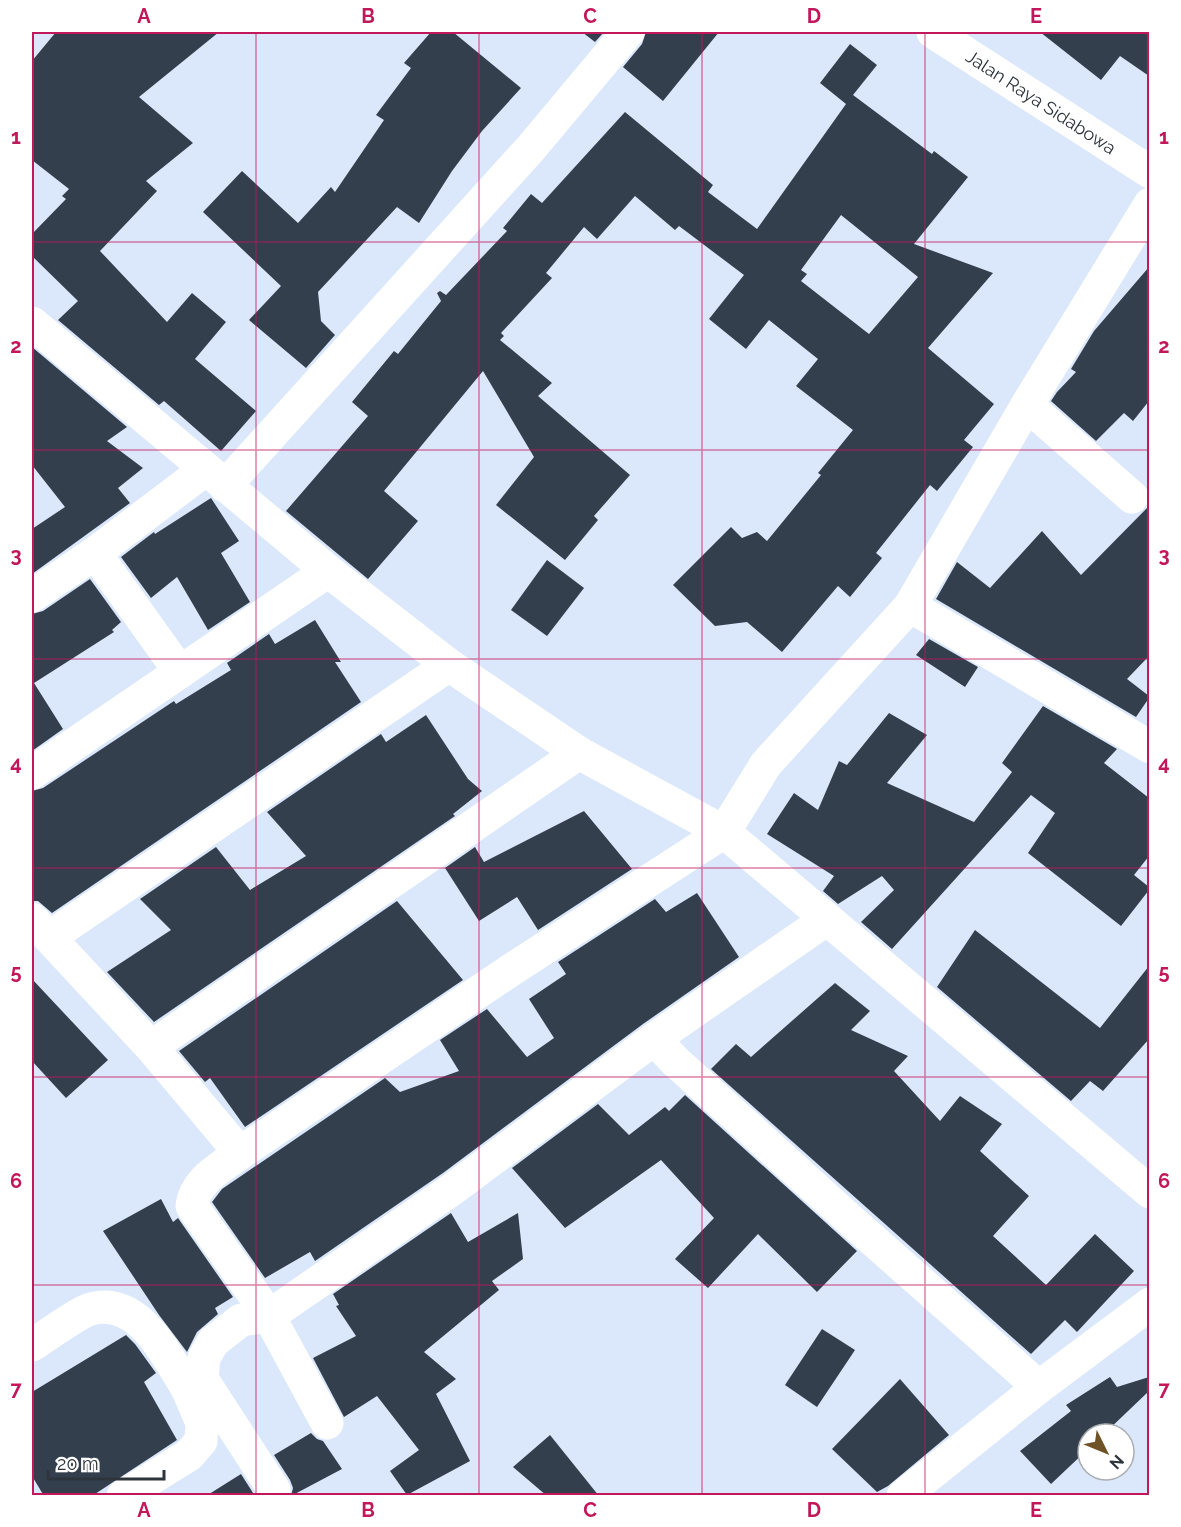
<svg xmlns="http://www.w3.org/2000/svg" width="1181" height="1527" viewBox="0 0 1181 1527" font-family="Raleway,sans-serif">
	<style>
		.building { fill: #343f4e; fill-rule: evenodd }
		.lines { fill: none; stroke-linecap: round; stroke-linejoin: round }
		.street { stroke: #fff; stroke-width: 33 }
		.highway { stroke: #fff; stroke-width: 33 }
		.grid { fill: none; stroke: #c2185b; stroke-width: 1.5; stroke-opacity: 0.55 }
		.labels { text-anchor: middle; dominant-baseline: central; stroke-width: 6; stroke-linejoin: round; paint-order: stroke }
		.street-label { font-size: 18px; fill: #2e343b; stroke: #fff }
		.neatline { fill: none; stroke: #c2185b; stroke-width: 2 }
		.grid-label { font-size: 20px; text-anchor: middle; font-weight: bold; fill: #c2185b }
	</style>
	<rect width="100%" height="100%" fill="#dbe8fb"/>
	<g class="building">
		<polygon points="56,32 219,32 139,97 193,143 146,181 157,191 100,251 167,322 192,293 226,322 195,359 256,411 221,451 164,401 159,405 58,320 78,301 32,256 32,234 66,199 62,196 69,189 32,160 32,61"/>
		<polygon points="431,32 453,32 521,88 482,131 452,171 419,223 397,207 318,292 321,321 335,335 306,368 249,320 281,286 203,212 242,171 298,223 331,187 335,192 384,120 376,115 411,68 404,63"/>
		<polygon points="582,32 604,32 595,42"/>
		<polygon points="646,32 719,32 663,101 623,67 642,44"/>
		<polygon points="1040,32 1149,32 1149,76 1120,56 1101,80"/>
		<path d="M850,44L877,65L853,95L932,154L934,151L968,177L914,244L993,273L928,348L994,404L964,440L973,447L937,491L930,485L876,553L882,558L850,597L838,586L782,652L747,622L715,626L673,585L731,527L742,538L757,532L767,541L821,475L818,473L853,430L796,386L818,359L769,320L746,349L709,319L744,275L679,226L675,230L635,196L597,239L584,227L546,273L552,278L501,333L504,336L500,340L552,383L538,396L630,475L594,516L598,520L565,560L496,505L534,457L483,371L384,491L418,521L368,579L286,511L368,416L352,402L394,351L398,354L441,301L437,293L440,291L446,295L507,231L503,228L531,194L542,203L625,112L713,185L708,192L757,229L846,104L820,83ZM841,215L918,277L869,334L801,281L807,274L801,270Z"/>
		<polygon points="1149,267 1149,401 1133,421 1124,413 1096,441 1051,401 1057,392 1076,372 1071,369 1094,331"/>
		<polygon points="32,347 127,427 107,441 143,468 118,488 130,503 32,574 32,529 65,507 32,465"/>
		<polygon points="211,498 239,541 221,553 250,602 208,630 177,577 151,598 121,557 154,532 155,534"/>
		<polygon points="1149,506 1149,656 1127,679 1149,696 1149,698 1136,717 936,599 957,562 990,588 1042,531 1081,575"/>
		<polygon points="547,560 584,588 547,636 511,610"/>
		<polygon points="90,579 121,622 112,630 114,632 34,683 63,729 32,751 32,614 43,611"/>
		<polygon points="315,620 341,662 335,662 361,702 52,913 38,901 32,901 32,791 43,788 174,701 176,704 231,670 227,663 269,634 275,644"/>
		<polygon points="929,639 978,667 965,687 916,655"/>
		<polygon points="1043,706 1117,749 1104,763 1149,798 1149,856 1134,875 1149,887 1149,890 1121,926 1028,853 1055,813 1031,795 892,949 861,922 894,890 882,876 838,904 823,891 834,876 767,834 794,793 818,810 839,761 847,765 889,713 927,735 887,783 974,822 1012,772 1002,763"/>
		<polygon points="426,715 468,779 482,791 453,814 455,816 154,1022 107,972 171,930 140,899 216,847 250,890 306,856 267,812 381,734 386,742"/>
		<polygon points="584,811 632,869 538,930 517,897 479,921 445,868 475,847 484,862"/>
		<polygon points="697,893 739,957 643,1024 443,1173 315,1261 310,1252 265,1278 212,1202 222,1189 385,1078 400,1092 459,1071 440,1040 487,1009 527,1057 554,1038 529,999 566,974 558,962 655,899 666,912"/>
		<polygon points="397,901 463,980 245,1127 210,1078 205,1082 179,1051"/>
		<polygon points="975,930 1100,1028 1149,966 1149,1039 1103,1091 1090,1081 1071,1101 937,987"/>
		<polygon points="32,979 108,1060 66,1098 32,1061"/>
		<polygon points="835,983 870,1011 851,1030 908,1056 894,1071 940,1121 960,1096 1002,1124 980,1151 1029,1196 993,1236 1046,1285 1095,1234 1134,1271 1077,1332 1065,1320 1031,1354 711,1069 736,1044 751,1057"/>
		<polygon points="685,1095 857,1251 817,1292 758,1234 708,1288 675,1259 714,1218 661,1160 565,1228 512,1168 598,1104 629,1135 665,1107 669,1111"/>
		<polygon points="161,1199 173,1222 178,1218 233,1297 215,1308 218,1314 197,1332 187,1352 159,1315 103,1231"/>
		<polygon points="451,1213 468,1242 518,1213 523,1259 492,1281 499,1290 424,1352 456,1379 436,1394 470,1461 407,1495 390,1471 419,1450 377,1396 344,1417 313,1358 356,1336 336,1306 339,1305 333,1294"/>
		<polygon points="822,1329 855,1350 817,1407 785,1385"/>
		<polygon points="126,1335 135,1344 156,1373 144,1382 177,1440 92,1496 44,1496 32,1476 32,1392"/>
		<polygon points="1110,1377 1117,1387 1149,1377 1149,1391 1104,1434 1088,1434 1088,1449 1051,1484 1020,1451 1071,1411 1066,1405"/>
		<polygon points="900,1379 949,1435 888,1486 877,1492 832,1449"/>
		<polygon points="311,1433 317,1439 323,1441 342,1469 291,1496 293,1488 290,1480 274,1455"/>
		<polygon points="550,1435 599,1496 547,1496 513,1467"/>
		<polygon points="241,1474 255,1496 206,1496"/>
	</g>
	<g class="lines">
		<g class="street">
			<polyline points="32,323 328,571 449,665 579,753 724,832 1150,1192"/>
			<polyline points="1027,405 1132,497"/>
			<polyline points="225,486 531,148 628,32"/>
			<polyline points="95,553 180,672"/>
			<polyline points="32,596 95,553 206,469"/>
			<polyline points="910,606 1150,747"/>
			<polyline points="32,773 328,571"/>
			<polyline points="32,919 151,1047 240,1153"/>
			<polyline points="50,937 449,665"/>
			<polyline points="654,1039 827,919"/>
			<polyline points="151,1047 579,753"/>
			<path d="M32,1345C45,1337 79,1312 91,1309C139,1296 166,1355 187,1388"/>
			<polyline points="202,1379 274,1490"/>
			<polyline points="327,1423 269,1316 454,1188 654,1039 675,1061 848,1218 1039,1387"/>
			<path d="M123,1496L189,1455L201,1441L202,1423L187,1388L202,1379L204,1358L213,1342L241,1320L269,1316L192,1206C195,1180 221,1168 240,1153L514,968L724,832L766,764L910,606L1027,405L1150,204"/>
			<polyline points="903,1496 1039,1387 1150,1304"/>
		</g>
		<polyline class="highway" points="933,32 1150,172"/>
	</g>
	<path class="grid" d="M256,32V1496M479,32V1496M702,32V1496M925,32V1496M32,242H1150M32,450H1150M32,659H1150M32,868H1150M32,1077H1150M32,1285H1150"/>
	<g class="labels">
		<g class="street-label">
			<text transform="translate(1041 102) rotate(33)">Jalan Raya Sidabowa</text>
		</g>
	</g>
	<rect width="1181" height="1527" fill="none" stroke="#ffffff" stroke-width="66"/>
	<g transform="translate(1106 1452) rotate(133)"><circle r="28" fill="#ffffff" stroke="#abaeb1" stroke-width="1.5"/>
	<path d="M0-4.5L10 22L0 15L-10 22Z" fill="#6f5326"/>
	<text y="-9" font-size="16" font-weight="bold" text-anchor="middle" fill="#2e343b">N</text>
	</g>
	<path d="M48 1470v9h116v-9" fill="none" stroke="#2e343b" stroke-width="3"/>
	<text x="57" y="1470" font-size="18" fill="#2e343b" stroke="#ffffff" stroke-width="4.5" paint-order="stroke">20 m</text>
	<rect x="33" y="33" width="1115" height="1461" class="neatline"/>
	<g class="grid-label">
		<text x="144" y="23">A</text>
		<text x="368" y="23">B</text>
		<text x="590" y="23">C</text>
		<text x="814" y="23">D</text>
		<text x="1036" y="23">E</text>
		<text x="16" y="144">1</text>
		<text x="1164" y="144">1</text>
		<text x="16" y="353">2</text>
		<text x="1164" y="353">2</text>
		<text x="16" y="562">3</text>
		<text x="1164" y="562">3</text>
		<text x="16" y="770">4</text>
		<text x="1164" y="770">4</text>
		<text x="16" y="979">5</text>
		<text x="1164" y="979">5</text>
		<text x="16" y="1188">6</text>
		<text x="1164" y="1188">6</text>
		<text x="16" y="1396">7</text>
		<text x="1164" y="1396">7</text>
		<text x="144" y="1517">A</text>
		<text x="368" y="1517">B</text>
		<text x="590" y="1517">C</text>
		<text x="814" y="1517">D</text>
		<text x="1036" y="1517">E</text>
	</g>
</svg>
